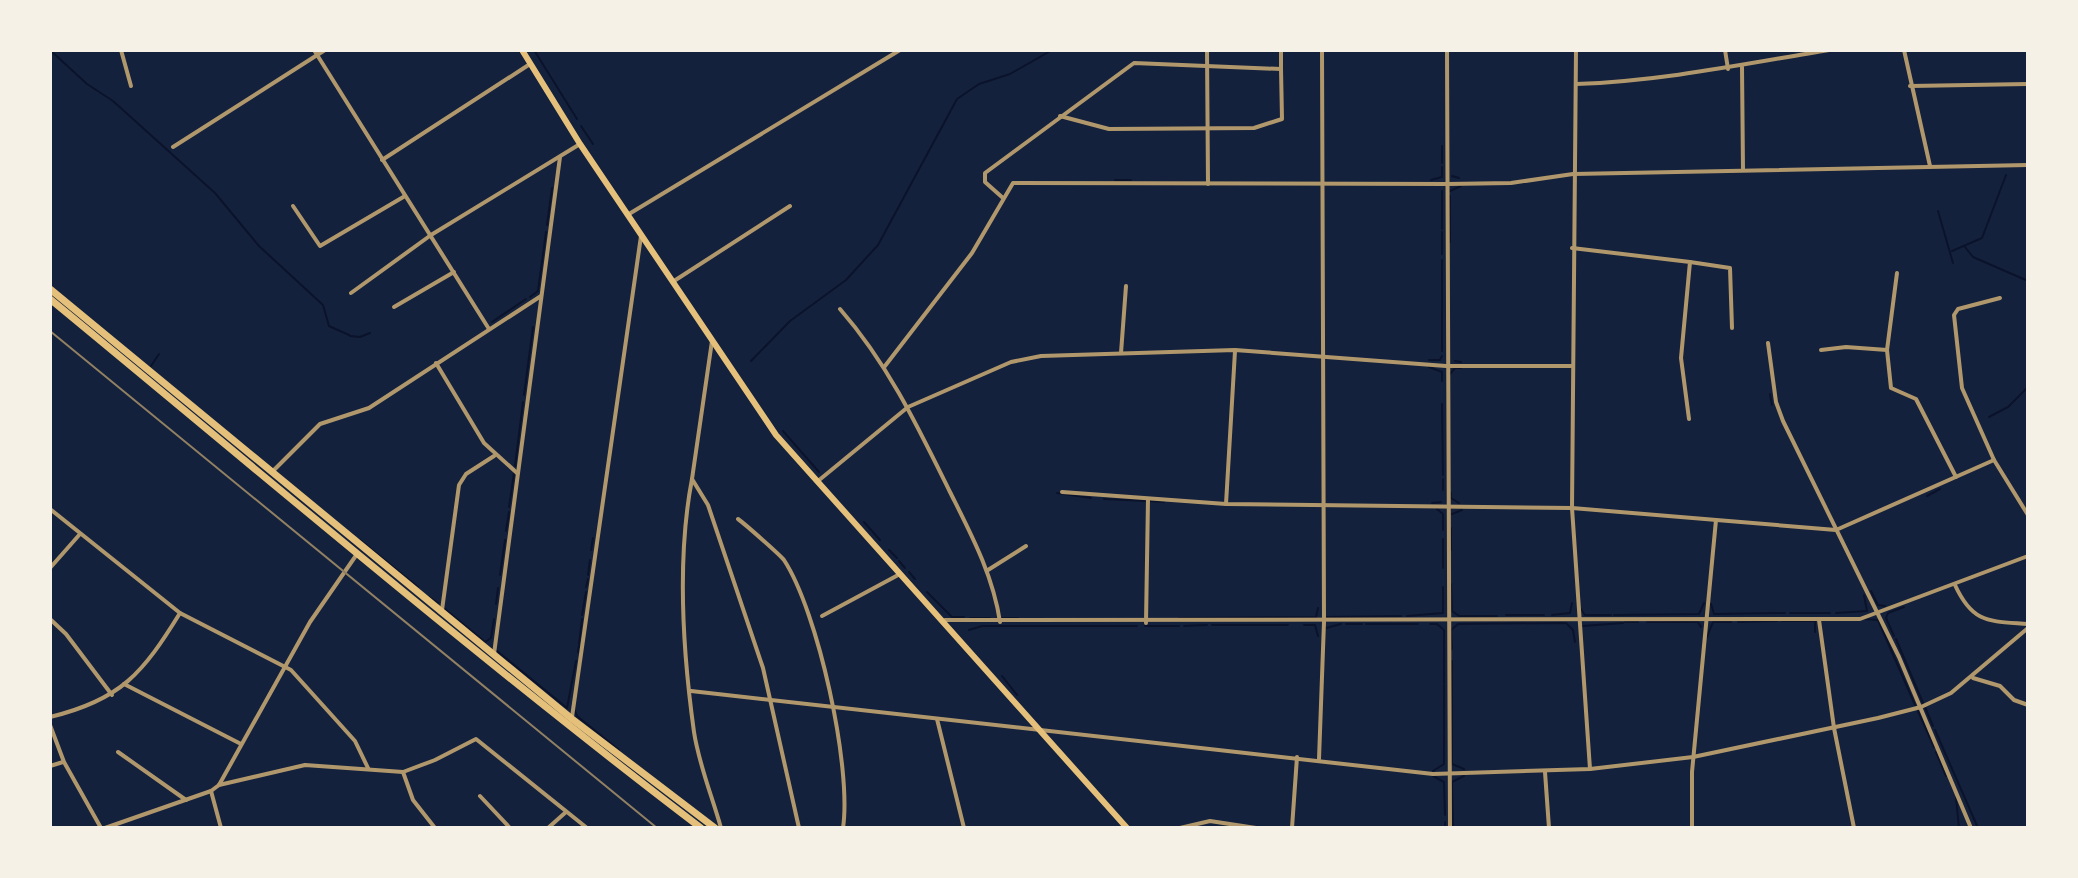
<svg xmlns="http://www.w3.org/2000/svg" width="2078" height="878" viewBox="0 0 2078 878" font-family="'Source Sans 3',sans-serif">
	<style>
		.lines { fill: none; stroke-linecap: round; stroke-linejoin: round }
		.stream { stroke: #0b132b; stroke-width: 2 }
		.minor { stroke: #b1986c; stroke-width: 4 }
		.secondary { stroke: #e5c07b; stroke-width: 6 }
		.trunk { stroke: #e5c07b; stroke-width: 7 }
		.rail { stroke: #918062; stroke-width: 2 }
	</style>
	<rect width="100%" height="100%" fill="#14213d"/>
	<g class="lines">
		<g class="stream">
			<polyline points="50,50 87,84 113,101 215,193 259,246 323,305 329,326 349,335"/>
			<polyline points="534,50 577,119"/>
			<polyline points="581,126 593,144"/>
			<polyline points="1442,163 1442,146"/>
			<polyline points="1452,176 1459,178"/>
			<polyline points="1115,180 1131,180"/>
			<polyline points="1431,180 1442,177 1442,167"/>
			<polyline points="1442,191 1442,229"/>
			<polyline points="1450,191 1461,186"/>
			<polyline points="1938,211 1953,263"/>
			<polyline points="547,225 552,188"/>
			<polyline points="1450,242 1450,196"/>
			<polyline points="1965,247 1973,257 2028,281"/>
			<polyline points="1952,251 1982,238 2006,175"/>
			<polyline points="1442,254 1442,232"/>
			<polyline points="1442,260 1442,351"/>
			<polyline points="530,297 538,291 546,232"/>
			<polyline points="492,322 526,299"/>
			<polyline points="350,336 360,337 370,333"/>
			<polyline points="1429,360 1440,360 1442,356"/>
			<polyline points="751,361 790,321 846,280 878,245 957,99 979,84 1010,74 1052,50"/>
			<polyline points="1455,361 1461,362"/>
			<polyline points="151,366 159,354"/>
			<polyline points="1429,367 1442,372 1442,381"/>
			<polyline points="1450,374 1455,368 1461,368"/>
			<polyline points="1770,394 1772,405"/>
			<polyline points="524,395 533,327"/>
			<polyline points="1442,404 1443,475"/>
			<polyline points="1989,417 2008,407 2028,387"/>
			<polyline points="783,431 819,472"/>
			<polyline points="515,466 523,402"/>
			<polyline points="1443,479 1443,490"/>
			<polyline points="1057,493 1091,498"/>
			<polyline points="1451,493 1451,498 1459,503"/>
			<polyline points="1927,496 1940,489"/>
			<polyline points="1104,499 1145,501"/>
			<polyline points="1150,501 1164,502"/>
			<polyline points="1432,503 1441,502"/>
			<polyline points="509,507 514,473"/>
			<polyline points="1437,509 1443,514 1443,530"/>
			<polyline points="1452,514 1462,510"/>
			<polyline points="864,522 880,540"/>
			<polyline points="1451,528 1451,550"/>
			<polyline points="506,531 509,512"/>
			<polyline points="360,540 418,587"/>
			<polyline points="591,550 593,538"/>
			<polyline points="889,550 897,558"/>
			<polyline points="899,561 905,568"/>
			<polyline points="1443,568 1443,539"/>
			<polyline points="909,572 915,579"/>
			<polyline points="500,575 505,540"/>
			<polyline points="588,575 590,560"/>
			<polyline points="1451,584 1452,611 1459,616 1497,616"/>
			<polyline points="586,587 588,579"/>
			<polyline points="1871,591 1878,605 1885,606"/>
			<polyline points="927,592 952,617 964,617"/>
			<polyline points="429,597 438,603"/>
			<polyline points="496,604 498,588"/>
			<polyline points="1711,604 1714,614 1785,613"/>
			<polyline points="1580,608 1585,615 1611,615"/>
			<polyline points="445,609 485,642 491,638 494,619"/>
			<polyline points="1790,613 1830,613"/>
			<polyline points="1836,613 1867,611 1864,595"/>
			<polyline points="582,615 586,592"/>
			<polyline points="1506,615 1544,615"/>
			<polyline points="1552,615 1570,613 1572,603"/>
			<polyline points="1614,615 1699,614 1704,603"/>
			<polyline points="1407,616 1443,613 1443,587"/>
			<polyline points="1327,617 1401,616"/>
			<polyline points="970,618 990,618"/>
			<polyline points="1000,618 1018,618"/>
			<polyline points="1179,618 1316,617 1318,608"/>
			<polyline points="1865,619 1878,620 1915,705"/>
			<polyline points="1782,621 1815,621 1815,632"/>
			<polyline points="1625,622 1638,622"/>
			<polyline points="1647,622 1698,622 1701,627"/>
			<polyline points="1738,622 1777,621"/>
			<polyline points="1346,624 1362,624"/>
			<polyline points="1366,624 1418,624"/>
			<polyline points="1430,624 1437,624 1444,630 1444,683"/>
			<polyline points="1212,625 1288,625"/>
			<polyline points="1304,625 1315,625 1318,636"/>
			<polyline points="1145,626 1179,626"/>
			<polyline points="1184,626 1207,625"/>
			<polyline points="1583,626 1623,623"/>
			<polyline points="1326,628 1341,624"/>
			<polyline points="969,630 982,626 1137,626"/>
			<polyline points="1894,636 1886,618 1888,613 1904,607"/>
			<polyline points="1707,637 1713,622 1731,622"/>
			<polyline points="1896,639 1923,703"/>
			<polyline points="579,644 582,619"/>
			<polyline points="1452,649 1451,630 1458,624 1566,623 1573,630 1575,642"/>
			<polyline points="497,651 567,708 576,661"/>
			<polyline points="578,652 579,646"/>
			<polyline points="1452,661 1452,764 1464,769"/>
			<polyline points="1002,676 1017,695"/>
			<polyline points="1925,707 1933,726"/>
			<polyline points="575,711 577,716 619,750"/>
			<polyline points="1918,711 1934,747"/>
			<polyline points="1935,730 1978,828"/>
			<polyline points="1936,752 1946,776"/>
			<polyline points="1433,771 1444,764 1444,685"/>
			<polyline points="1433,776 1444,782 1445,815"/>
			<polyline points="1956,798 1959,828"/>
			<polyline points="1445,822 1445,828"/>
			<polyline points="1453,828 1452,782 1464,776"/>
		</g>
		<g class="minor">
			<polyline points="121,50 131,86"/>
			<polyline points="314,50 489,329"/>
			<polyline points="1207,50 1208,184"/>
			<polyline points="1447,50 1450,828"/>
			<polyline points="1576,50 1572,508 1590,769"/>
			<polyline points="1725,50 1728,69"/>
			<polyline points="1904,50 1930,166"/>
			<polyline points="1742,67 1743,170"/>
			<path d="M1576,84C1662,81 1744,64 1829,50"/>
			<polyline points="1910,86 2028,84"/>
			<polyline points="1060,116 1109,129 1254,128 1282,119 1281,69"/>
			<polyline points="173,147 325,50"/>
			<polyline points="382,160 530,64"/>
			<polyline points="1003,198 985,182 985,173 1134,63 1281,69 1281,50"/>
			<polyline points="293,206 320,246 405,196"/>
			<polyline points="629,214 900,50"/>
			<polyline points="1572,248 1690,262 1681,358 1689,419"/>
			<polyline points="1690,262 1730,268 1732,328"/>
			<polyline points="1897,273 1887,350 1891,388 1916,399 1956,477"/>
			<polyline points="674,281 790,206"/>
			<polyline points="351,293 431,235 580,144"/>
			<polyline points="394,307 454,272"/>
			<path d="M840,309C888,364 918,427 950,492C971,534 993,575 1000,622"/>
			<polyline points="712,341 692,479 708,505 763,668 799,828"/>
			<polyline points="1768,343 1776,402 1783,421 1899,657 1971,828"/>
			<polyline points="1821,350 1846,347 1887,350"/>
			<polyline points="1121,353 1126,286"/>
			<polyline points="436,363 484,443 517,473"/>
			<polyline points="885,366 972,253 1013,183 1447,184 1511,183 1573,174 2028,165"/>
			<polyline points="1994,460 1962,388 1954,315 1958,309 2000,298"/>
			<polyline points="273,471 320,424 369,408 541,296"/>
			<path d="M692,479C677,557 683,653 694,732C699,765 712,796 721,828"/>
			<polyline points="818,481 908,407 1011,362 1041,356 1235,350 1446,366 1571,366"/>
			<polyline points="1062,492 1226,504 1572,508 1836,530 1994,460 2028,515"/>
			<polyline points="1226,504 1235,351"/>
			<polyline points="50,509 180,613 291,670 355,741 368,768"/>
			<path d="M738,519C745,524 780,555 784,560C818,612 852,767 843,828"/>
			<polyline points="50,568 80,534"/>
			<polyline points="988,570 1026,546"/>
			<path d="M1955,585C1973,624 1989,621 2028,624"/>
			<polyline points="442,610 459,485 466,474 494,456"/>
			<polyline points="822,616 900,574"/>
			<polyline points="50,619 66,634 112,695"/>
			<polyline points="945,620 1860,619 2028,556"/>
			<polyline points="1819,620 1834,728 1854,828"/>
			<polyline points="1146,623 1148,499"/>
			<polyline points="494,654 560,157"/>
			<polyline points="1973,678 2000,686 2014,700 2028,705"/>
			<polyline points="124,684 241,744"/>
			<polyline points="691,691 1433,774 1590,769 1693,757 1878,718 1921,707 1951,693 2028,628"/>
			<path d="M50,717C121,700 143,673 180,613"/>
			<polyline points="572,717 641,236"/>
			<polyline points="937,719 964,828"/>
			<polyline points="50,725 64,762 101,828"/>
			<polyline points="118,752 186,800"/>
			<polyline points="1319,759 1324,622 1322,50"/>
			<polyline points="50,766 63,762"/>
			<polyline points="403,772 413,800 435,828"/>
			<polyline points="1545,772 1549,828"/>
			<polyline points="219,785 305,765 403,772 435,760 476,739 587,828"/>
			<polyline points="211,791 221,828"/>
			<polyline points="480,796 510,828"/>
			<polyline points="105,828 211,791 219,785 310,622 357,554"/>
			<polyline points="548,828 566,812"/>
			<polyline points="1180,828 1210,821 1256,828"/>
			<polyline points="1292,828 1297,757"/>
			<polyline points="1692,828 1692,772 1716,520"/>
		</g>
		<polyline class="secondary" points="522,50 580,144 776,435 1127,828"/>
		<g class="trunk">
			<polyline points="50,289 572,719 715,828"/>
			<path d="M50,299C266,477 479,659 701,828"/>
		</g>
		<polyline class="rail" points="50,331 657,828"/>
	</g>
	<rect width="2078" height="878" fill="none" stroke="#f6f1e7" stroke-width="104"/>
</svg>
